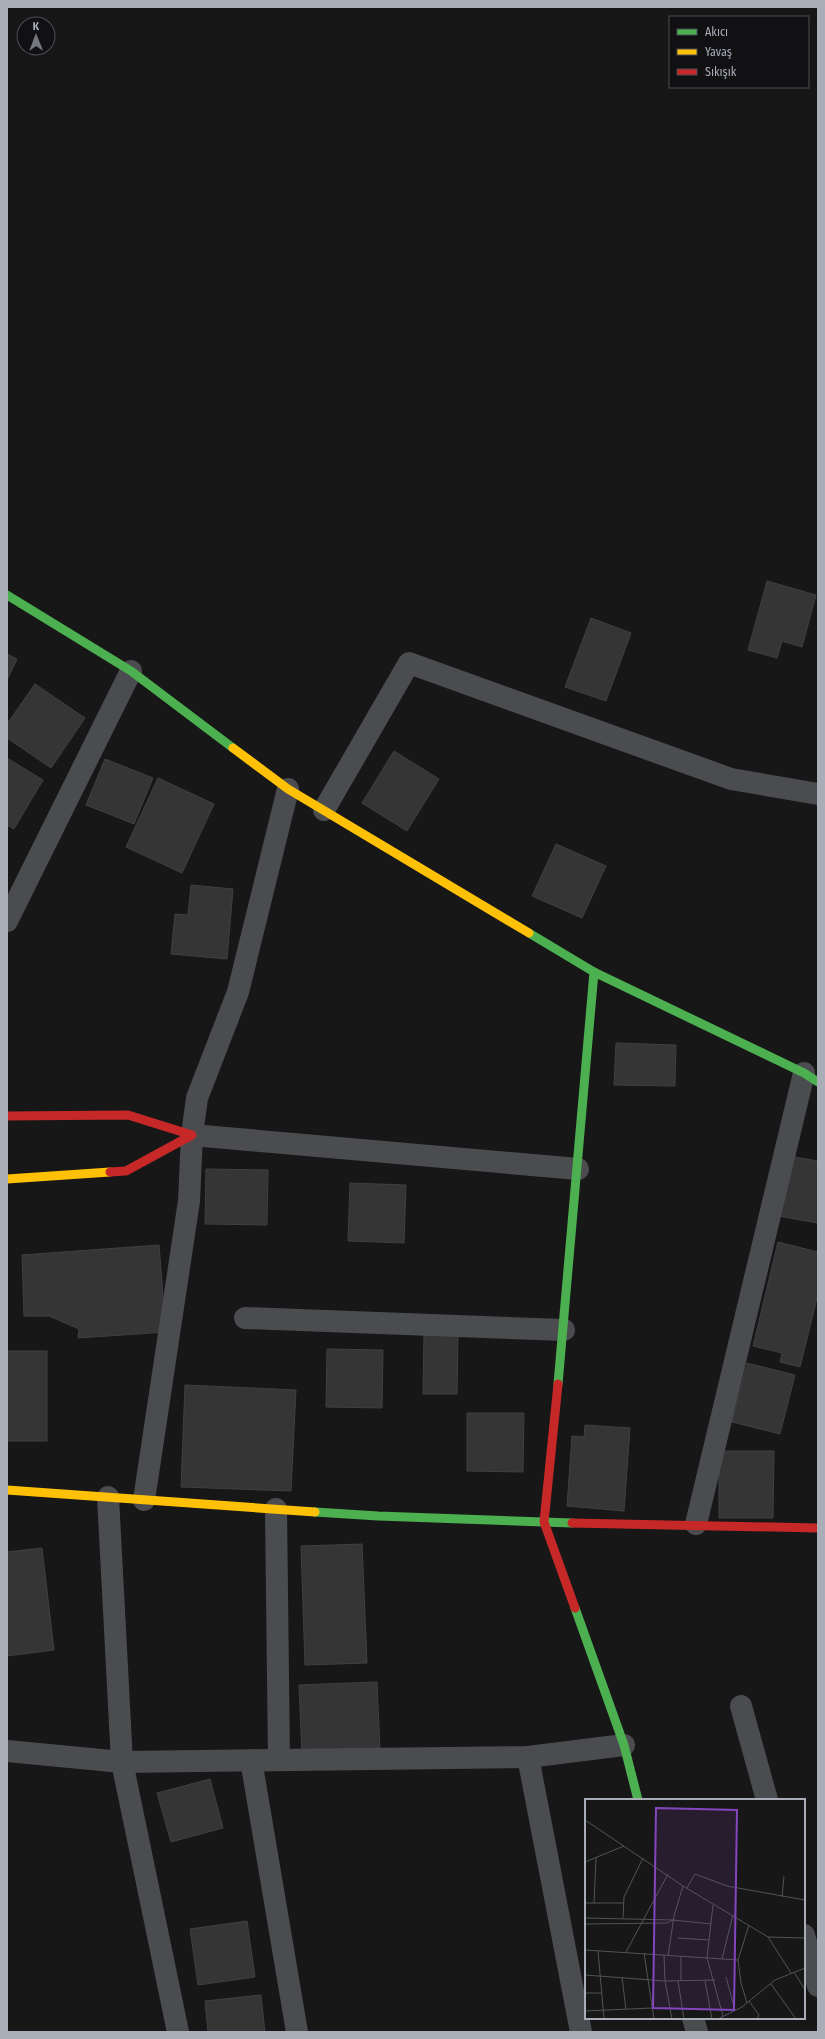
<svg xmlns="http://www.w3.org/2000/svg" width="825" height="2039" viewBox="0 0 825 2039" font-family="'Fira Sans Condensed',sans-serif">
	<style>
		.building { fill: #353536; stroke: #3f4043 }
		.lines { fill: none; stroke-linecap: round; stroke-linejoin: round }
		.street { stroke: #4b4c50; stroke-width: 22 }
		.fast { stroke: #4caf50; stroke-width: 9 }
		.slow { stroke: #ffc107; stroke-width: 9 }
		.jam { stroke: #c62828; stroke-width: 9 }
		.inset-road { fill: none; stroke: #515357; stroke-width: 1 }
		.view { fill: #8446be; fill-opacity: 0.15; stroke: #8446be; stroke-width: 2 }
		.inset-edge { fill: none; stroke: #a8adb8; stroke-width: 2 }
	</style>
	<rect width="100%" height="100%" fill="#171717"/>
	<g class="building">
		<polygon points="767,581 816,595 802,647 782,641 777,658 748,650"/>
		<polygon points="591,618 631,633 606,701 565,687"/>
		<polygon points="7,654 17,659 7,680"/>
		<polygon points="35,684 85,718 51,768 7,738 7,724"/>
		<polygon points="394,751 439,779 407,831 362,803"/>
		<polygon points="7,758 43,780 14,829 7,825"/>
		<polygon points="105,759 153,778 134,824 86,805"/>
		<polygon points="158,778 214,804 182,873 126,847"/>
		<polygon points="556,844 606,866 582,918 532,896"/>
		<polygon points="191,885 233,889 227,959 171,954 175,914 188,915"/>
		<polygon points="616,1043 676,1045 675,1086 614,1085"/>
		<polygon points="789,1156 818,1161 818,1223 778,1216"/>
		<polygon points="206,1169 268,1170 267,1225 205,1224"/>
		<polygon points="350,1183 406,1185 404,1243 348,1241"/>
		<polygon points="778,1242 818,1252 818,1294 800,1367 780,1362 782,1353 753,1346"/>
		<polygon points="159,1245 166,1332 78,1338 79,1329 49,1316 24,1316 22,1255"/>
		<polygon points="424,1333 458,1334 457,1394 423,1394"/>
		<polygon points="327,1349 383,1350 382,1408 326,1407"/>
		<rect x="7" y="1351" width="40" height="90"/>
		<polygon points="747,1363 795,1375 780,1434 732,1422"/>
		<polygon points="185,1385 296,1390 291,1491 181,1487"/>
		<polygon points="467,1413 524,1413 523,1472 467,1471"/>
		<polygon points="585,1425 630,1428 624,1511 567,1506 572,1436 584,1437"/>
		<polygon points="719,1451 774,1451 773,1518 719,1518"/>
		<polygon points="362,1544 367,1663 305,1665 301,1546"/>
		<polygon points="42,1548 54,1650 7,1656 7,1552"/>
		<polygon points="377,1682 380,1751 302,1755 299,1685"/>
		<polygon points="210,1779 223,1828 171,1842 157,1793"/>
		<polygon points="247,1921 255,1977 198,1985 190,1929"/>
		<polygon points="261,1995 265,2032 208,2032 205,2001"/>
	</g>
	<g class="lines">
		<g class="street">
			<polyline points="324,810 409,663 731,779 818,794"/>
			<polyline points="7,921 131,671"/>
			<polyline points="192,1135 578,1169"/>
			<polyline points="245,1318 564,1330"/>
			<polyline points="108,1497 122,1762 178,2032"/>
			<polyline points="144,1500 189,1201 192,1135 197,1098 238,992 288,789"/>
			<polyline points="276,1509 279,1760"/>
			<polyline points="696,1524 804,1073"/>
			<polyline points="741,1706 767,1800"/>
			<polyline points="7,1751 122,1762 528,1757 624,1745"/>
			<polyline points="528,1757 581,2032"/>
			<polyline points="251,1760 297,2032"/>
			<polyline points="804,1935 818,1986"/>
			<polyline points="693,2018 697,2032"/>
		</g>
		<g class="fast">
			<polyline points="7,595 131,671 233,748"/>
			<polyline points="529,933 594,972 804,1073 818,1082"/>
			<polyline points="558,1384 594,972"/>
			<polyline points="315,1512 378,1516 572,1523"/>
			<polyline points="575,1608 624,1745 638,1800"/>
		</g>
		<g class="slow">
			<polyline points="233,748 288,789 529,933"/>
			<polyline points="7,1179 110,1172"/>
			<polyline points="7,1490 315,1512"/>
		</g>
		<g class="jam">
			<polyline points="7,1116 128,1115 192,1135 126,1171 110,1172"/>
			<polyline points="558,1384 544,1522 575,1608"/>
			<polyline points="572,1523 818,1528"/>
		</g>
	</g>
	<g transform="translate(585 1799)">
		<rect width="220" height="220" fill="#171717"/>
		<path class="inset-road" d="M0,21L98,87L183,138L206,174M0,63L39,47M102,89L110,75L142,87L220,101M197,98L199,77M0,104H39M9,104L11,59M128,106L122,159L138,217M0,119L88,121L82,124L0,125M38,119L39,98L58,59M88,121L126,125M183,138L220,139M93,139L124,141M0,151L153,161M13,152L19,220M41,153L83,75M59,154L69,220M79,156L80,182L87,220M83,157L89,117L98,87M137,160L148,116M209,173L220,191M0,176L80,182L130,181M37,178L41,211M141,178L150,211M93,182L99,220M96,182V158M120,182L127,220M186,185L211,220M0,194H16M164,202L174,216L172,220M162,204L156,184L153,161L164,126M0,212L67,209M133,220L157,208L190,181L220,169"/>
		<path class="view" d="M71,9L152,11L149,211L68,209Z"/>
		<rect width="220" height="220" class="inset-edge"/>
	</g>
	<rect width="825" height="2039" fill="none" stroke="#a8adb8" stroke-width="16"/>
	<rect x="669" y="16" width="140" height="72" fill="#111113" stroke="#4d4f55"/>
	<rect x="677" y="29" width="20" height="6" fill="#4caf50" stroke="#4d4f55"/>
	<text x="705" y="36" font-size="12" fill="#a8adb8">Akıcı</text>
	<rect x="677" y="49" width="20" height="6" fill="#ffc107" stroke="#4d4f55"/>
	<text x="705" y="56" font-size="12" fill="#a8adb8">Yavaş</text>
	<rect x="677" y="69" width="20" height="6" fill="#c62828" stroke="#4d4f55"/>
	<text x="705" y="76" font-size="12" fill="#a8adb8">Sıkışık</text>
	<g transform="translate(36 36) rotate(359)"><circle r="19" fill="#111113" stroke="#4d4f55"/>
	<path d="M0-3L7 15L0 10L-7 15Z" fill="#757880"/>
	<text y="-6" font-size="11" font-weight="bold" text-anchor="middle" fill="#a8adb8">K</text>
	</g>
</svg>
